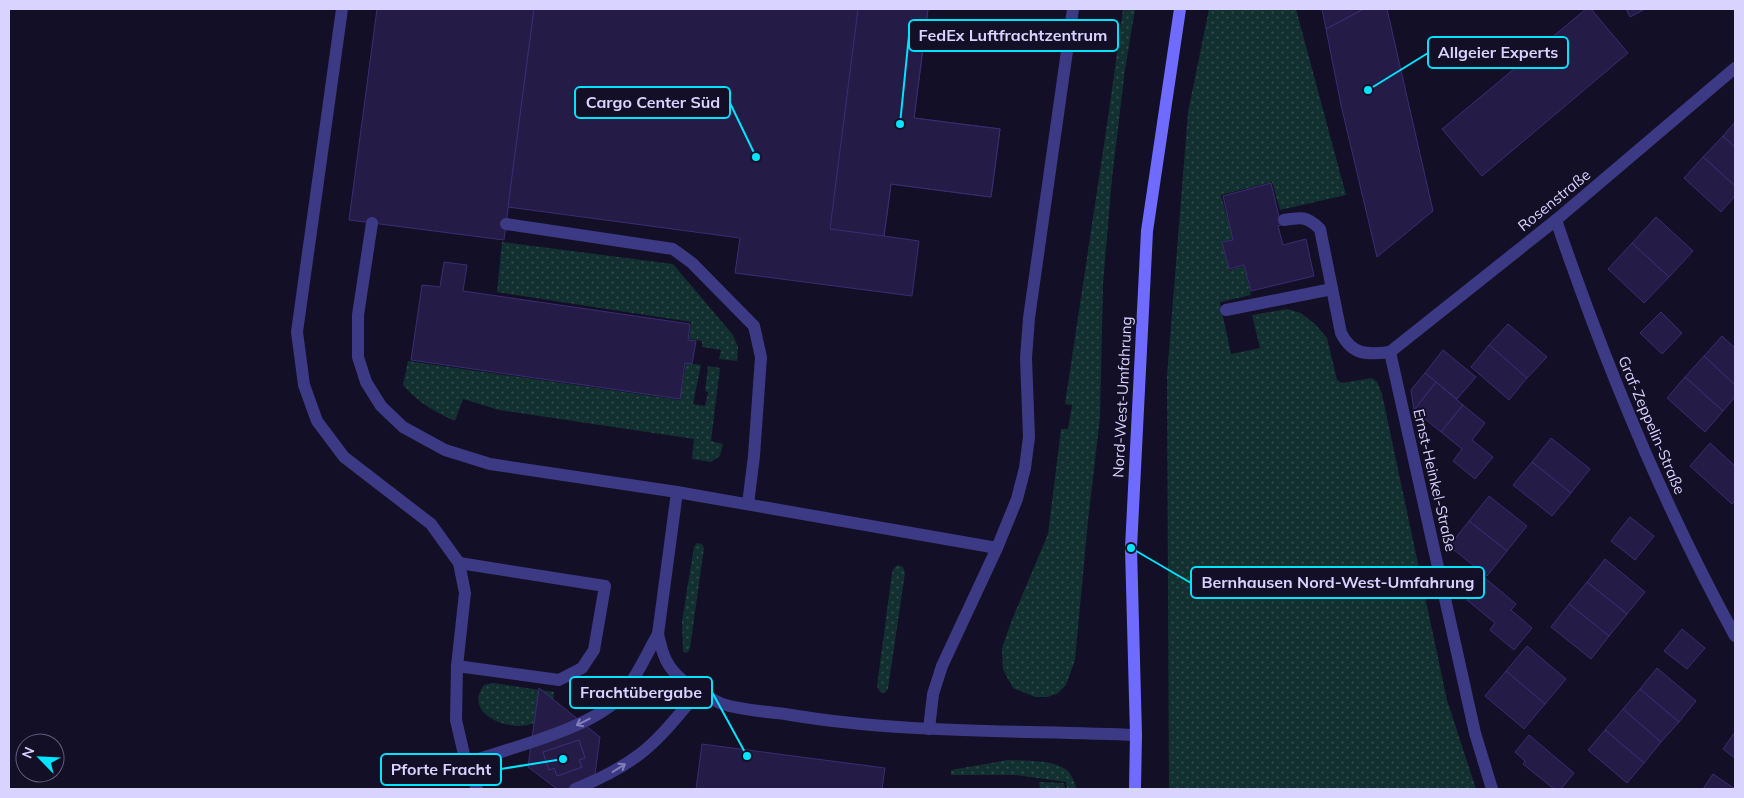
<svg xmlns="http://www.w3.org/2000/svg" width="1744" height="798" viewBox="0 0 1744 798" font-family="Mulish,sans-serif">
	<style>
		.grass { fill: url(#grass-dots) }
		.building { fill: #241b47; stroke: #3b2d73; fill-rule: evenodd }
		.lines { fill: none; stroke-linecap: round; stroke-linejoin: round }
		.service { stroke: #3d3a85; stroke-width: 12 }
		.minor { stroke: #3d3a85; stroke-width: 12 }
		.secondary { stroke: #6f6bff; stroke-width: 12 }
		.oneway { stroke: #837fbc }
		.labels { text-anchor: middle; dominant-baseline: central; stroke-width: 4; stroke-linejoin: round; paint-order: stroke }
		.street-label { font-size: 15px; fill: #d9d4ff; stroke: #130f26 }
		.leader { fill: none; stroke: #00e5ff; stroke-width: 2 }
		.callout-dot { fill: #00e5ff; stroke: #130f26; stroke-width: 2 }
		.callout { fill: #130f26; stroke: #00e5ff; stroke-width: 2 }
		.callout-label { font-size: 16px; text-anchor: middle; font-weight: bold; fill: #d9d4ff }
	</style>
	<defs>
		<pattern id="grass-dots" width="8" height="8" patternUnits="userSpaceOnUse" patternTransform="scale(1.25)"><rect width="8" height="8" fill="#12302f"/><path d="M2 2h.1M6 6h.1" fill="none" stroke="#344d4e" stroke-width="1.8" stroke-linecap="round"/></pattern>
	</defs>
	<rect width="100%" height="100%" fill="#130f26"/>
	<g class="grass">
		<polygon points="1123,9 1135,9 1125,70 1112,178 1103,284 1100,417 1088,521 1075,660 1066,685 1057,694 1047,697 1035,697 1013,688 1003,670 1002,648 1011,622 1048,534 1061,429 1068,429 1072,405 1065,404 1109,111"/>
		<polygon points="1209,9 1296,9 1346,195 1280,210 1272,182 1221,195 1233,239 1222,242 1229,270 1244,266 1251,295 1220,302 1231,354 1260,348 1252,315 1287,309 1301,313 1316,325 1327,338 1337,380 1342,383 1372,378 1377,382 1382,394 1447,700 1476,789 1169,789 1167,376 1188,112"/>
		<polygon points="502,242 673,264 733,335 738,347 737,361 719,359 721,350 702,347 702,341 689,339 691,322 497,292"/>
		<path d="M408,361L680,400L686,363L701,365L693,404L705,406L708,392L705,391L708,366L720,368L711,441L723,444L720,456L711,462L692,459L694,439L499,410L463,399L455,421C433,411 419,403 403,385Z"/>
		<polygon points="697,543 702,544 704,548 690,648 688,652 685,653 683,651 682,621 694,547"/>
		<polygon points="898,565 903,567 905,573 888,689 885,693 880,692 877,686 892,573 894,568"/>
		<path d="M493,683L554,692L552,716C540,721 530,726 517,726C495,725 466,709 484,685Z"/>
		<path d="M1008,760C1023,761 1057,759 1069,772C1072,776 1075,784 1077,789H1067L1066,782L1016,775H951V770Z"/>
		<polygon points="1039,782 1064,783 1065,789 1040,789"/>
	</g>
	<g class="building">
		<polygon points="377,9 534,9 504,240 349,220"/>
		<polygon points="534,9 928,9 914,118 1000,129 991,197 891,184 884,236 919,241 912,296 735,273 740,238 508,207"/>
		<polygon points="858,9 928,9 914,118 1000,129 991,197 891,184 884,236 830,229"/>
		<polygon points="1322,9 1364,9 1326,29"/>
		<polygon points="1364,9 1387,9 1433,211 1377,257 1341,105 1326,29"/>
		<polygon points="1586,9 1591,9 1628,53 1482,176 1442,129"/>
		<polygon points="1626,9 1645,9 1630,17"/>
		<polygon points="1735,122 1735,147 1723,136"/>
		<polygon points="1723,136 1735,147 1735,186 1703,157"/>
		<polygon points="1703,157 1735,186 1735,196 1721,212 1684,178"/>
		<polygon points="1271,183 1281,225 1278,226 1283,245 1306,239 1314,276 1251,291 1244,265 1229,269 1222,242 1233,240 1223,196"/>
		<polygon points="1656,217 1693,251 1669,277 1632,243"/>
		<polygon points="1632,243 1669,277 1644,303 1608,269"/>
		<polygon points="444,262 467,265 463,291 690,324 688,340 696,341 692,364 685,363 680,399 411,360 422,285 440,287"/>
		<polygon points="1661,312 1682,333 1662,354 1640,333"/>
		<polygon points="1508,324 1547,357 1527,378 1489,345"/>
		<polygon points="1722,336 1735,348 1735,385 1704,356"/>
		<polygon points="1489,345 1527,378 1509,400 1471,367"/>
		<polygon points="1443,350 1476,377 1457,399 1425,373"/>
		<polygon points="1704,356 1735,385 1735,397 1723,411 1685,377"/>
		<polygon points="1425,373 1436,382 1414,410 1411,390"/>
		<polygon points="1685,377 1723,411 1705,432 1667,398"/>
		<polygon points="1436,382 1463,405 1441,432 1414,410"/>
		<polygon points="1463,405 1485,423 1472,440 1493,457 1475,479 1453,461 1462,449 1441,432"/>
		<polygon points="1551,438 1590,469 1571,493 1532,462"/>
		<polygon points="1710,443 1735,466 1735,500 1732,504 1690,466"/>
		<polygon points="1532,462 1571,493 1552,516 1513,485"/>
		<polygon points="1489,496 1527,526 1507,551 1469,521"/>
		<polygon points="1630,517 1654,536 1635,560 1611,541"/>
		<polygon points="1469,521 1507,551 1487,576 1449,546"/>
		<polygon points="1605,559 1645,592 1627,614 1587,582"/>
		<polygon points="1485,578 1516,604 1511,610 1532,628 1514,650 1490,630 1495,623 1467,600"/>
		<polygon points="1587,582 1627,614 1609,636 1569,604"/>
		<polygon points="1569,604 1609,636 1591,659 1551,627"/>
		<polygon points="1682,629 1705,648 1687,669 1664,651"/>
		<polygon points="1527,646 1566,679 1545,704 1506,671"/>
		<polygon points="1657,668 1696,701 1679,722 1640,689"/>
		<polygon points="1506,671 1545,704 1524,729 1485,696"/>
		<path d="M539,688L600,737L593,789H557L528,767ZM579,740L585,758L579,760L582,767L557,776L554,768L549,770L543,752Z"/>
		<polygon points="1640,689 1679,722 1661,742 1623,709"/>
		<polygon points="1623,709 1661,742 1644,763 1605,730"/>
		<polygon points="1605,730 1644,763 1627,783 1588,750"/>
		<polygon points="1735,732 1735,758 1723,749"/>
		<polygon points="1529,735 1574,773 1561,789 1554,789 1523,764 1525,761 1515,752"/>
		<polygon points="579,740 585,758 579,760 582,767 557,776 554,768 549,770 543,752"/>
		<polygon points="702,744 885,768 882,789 696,789"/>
		<polygon points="1713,774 1735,789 1703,789"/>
	</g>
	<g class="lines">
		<g class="service">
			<polyline points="342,9 297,332 304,385 317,421 344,457 431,524 459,563 465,593 457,666 456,720 466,763"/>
			<path d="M1284,220C1301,217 1307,216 1320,229L1341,333C1352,355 1367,355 1390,352"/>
			<polyline points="372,223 358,315 358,357 366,382 381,406 403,427 445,450 490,464 677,492 997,548 942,666 933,694 929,729"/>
			<polyline points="506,224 673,249 692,263 754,326 761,357 754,456 748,504"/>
			<polyline points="1226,310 1332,289"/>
			<polyline points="997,548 1017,499 1025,468 1029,437 1026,358 1029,318 1073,9"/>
			<polyline points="658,634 677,492"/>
			<polyline points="457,666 559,680 582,668 594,650 605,586 459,563"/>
		</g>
		<g class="minor">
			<path d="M1556,220C1605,364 1662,503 1735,636"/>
			<path d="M658,634C660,643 662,652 666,660C674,678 700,694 718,702C731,709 768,712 785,714C901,734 1019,730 1136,735"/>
			<path d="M477,789L466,763C507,749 593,728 620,697C636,679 646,655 658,634"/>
			<path d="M575,789C598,780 620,769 640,754C662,737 680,713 698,692"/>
			<polyline points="1492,789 1475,733 1390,352 1556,220 1735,68"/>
		</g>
		<polyline class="secondary" points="1135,789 1136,735 1131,548 1147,231 1180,9"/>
	</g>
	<defs><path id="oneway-shaft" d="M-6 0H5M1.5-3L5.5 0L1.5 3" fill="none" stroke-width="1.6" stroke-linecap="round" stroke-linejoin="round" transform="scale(1.25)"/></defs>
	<g class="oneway">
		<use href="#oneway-shaft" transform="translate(583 722) rotate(153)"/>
		<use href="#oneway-shaft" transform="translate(619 768) rotate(-32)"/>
	</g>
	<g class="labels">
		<g class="street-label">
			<text transform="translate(1554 200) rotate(-39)">Rosenstraße</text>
			<text transform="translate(1122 397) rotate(-87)">Nord-West-Umfahrung</text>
			<text transform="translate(1652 425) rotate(67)">Graf-Zeppelin-Straße</text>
			<text transform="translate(1435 480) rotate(77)">Ernst-Heinkel-Straße</text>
		</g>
	</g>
	<path class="leader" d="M900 124L909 35M1368 90L1428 53M756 157L730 103M1131 548L1191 583M747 756L712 692M563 759L501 769"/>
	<g class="callout-dot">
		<circle cx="900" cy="124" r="5"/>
		<circle cx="1368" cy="90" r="5"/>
		<circle cx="756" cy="157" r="5"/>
		<circle cx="1131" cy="548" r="5"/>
		<circle cx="747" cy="756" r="5"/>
		<circle cx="563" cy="759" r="5"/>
	</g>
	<g class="callout">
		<rect x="909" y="20" width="209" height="31" rx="5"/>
		<rect x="1428" y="37" width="140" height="31" rx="5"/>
		<rect x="575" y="87" width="155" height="31" rx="5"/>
		<rect x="1191" y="567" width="293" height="31" rx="5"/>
		<rect x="570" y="677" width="142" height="31" rx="5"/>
		<rect x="381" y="754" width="120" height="31" rx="5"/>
	</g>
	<g class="callout-label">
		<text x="1013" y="41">FedEx Luftfrachtzentrum</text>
		<text x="1498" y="58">Allgeier Experts</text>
		<text x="653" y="108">Cargo Center Süd</text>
		<text x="1338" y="588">Bernhausen Nord-West-Umfahrung</text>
		<text x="641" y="698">Frachtübergabe</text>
		<text x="441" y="775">Pforte Fracht</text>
	</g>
	<rect width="1744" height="798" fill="none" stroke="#d9d4ff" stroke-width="20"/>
	<g transform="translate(40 758) rotate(294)"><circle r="24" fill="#130f26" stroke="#625e7d"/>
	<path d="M0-4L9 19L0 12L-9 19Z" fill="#00e5ff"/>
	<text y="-8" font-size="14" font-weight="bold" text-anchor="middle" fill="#d9d4ff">N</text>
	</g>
</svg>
